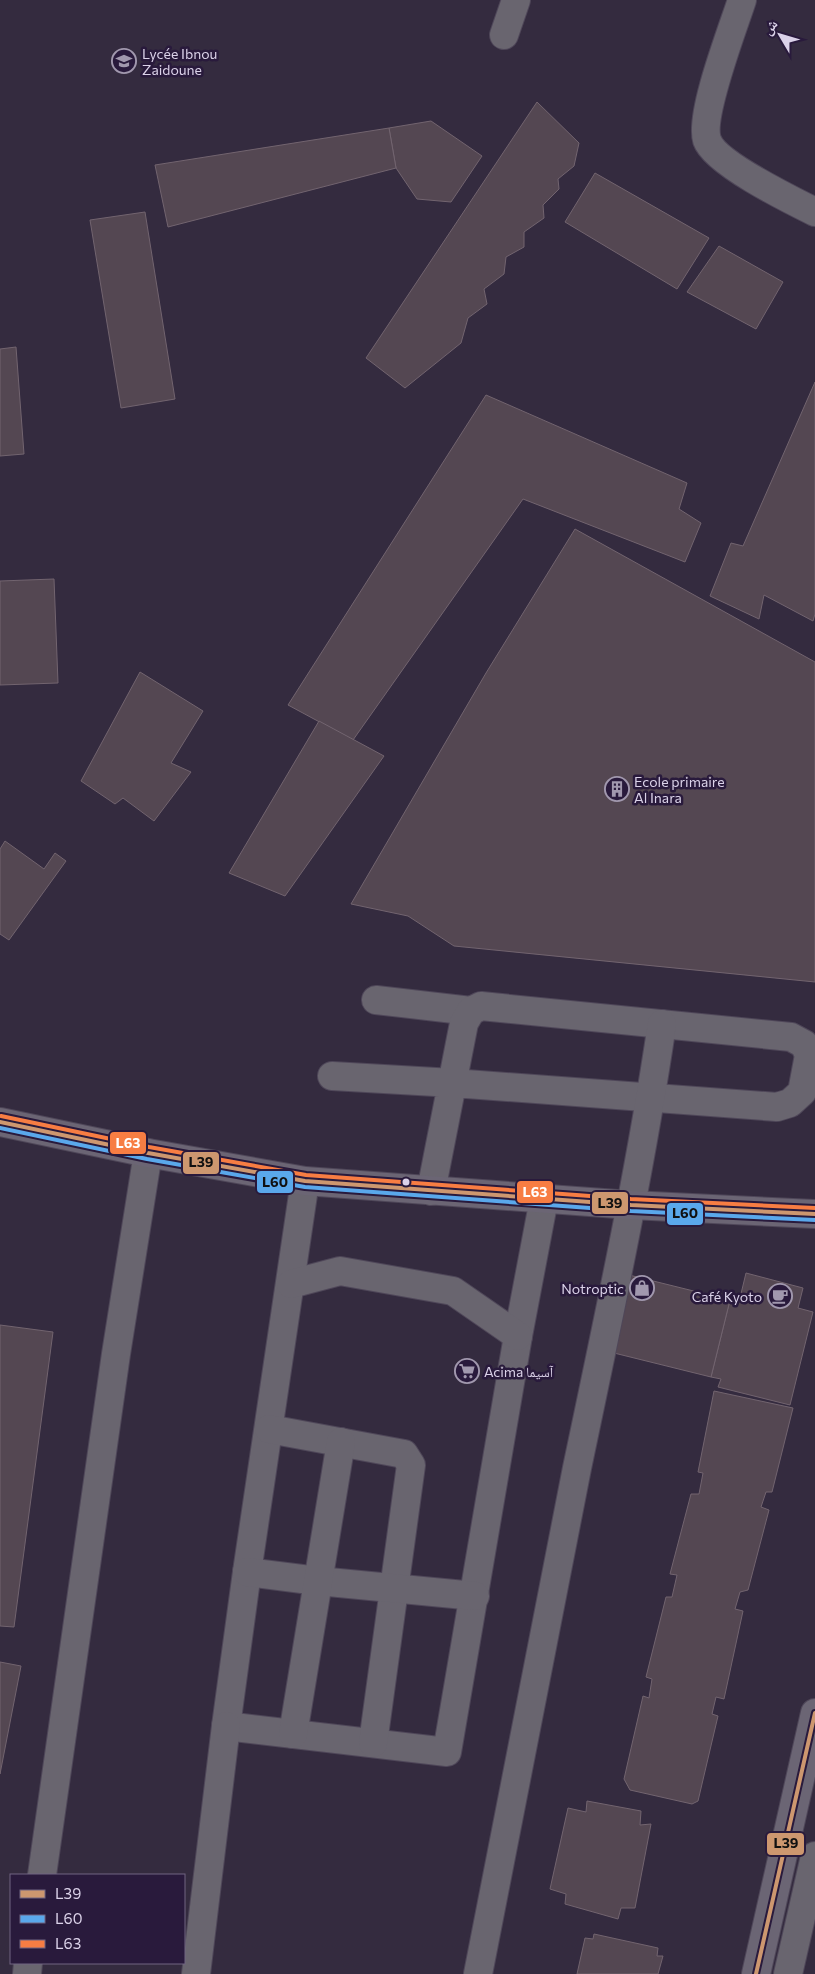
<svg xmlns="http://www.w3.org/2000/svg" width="815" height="1974" viewBox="0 0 815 1974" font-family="Commissioner,'Noto Naskh Arabic',sans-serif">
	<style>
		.building { fill: #544752; stroke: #72646f }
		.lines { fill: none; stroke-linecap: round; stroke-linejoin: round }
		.minor-casing { stroke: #4f4759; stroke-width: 30 }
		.major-casing { stroke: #4f4759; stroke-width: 30 }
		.minor { stroke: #69656f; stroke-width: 28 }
		.major { stroke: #6b6574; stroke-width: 28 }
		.bus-1-casing { stroke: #291a3c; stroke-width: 8 }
		.bus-2-casing { stroke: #291a3c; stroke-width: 8 }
		.bus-3-casing { stroke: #291a3c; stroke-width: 8 }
		.bus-1 { stroke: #cd976f; stroke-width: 4 }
		.bus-2 { stroke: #5aa8eb; stroke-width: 4 }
		.bus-3 { stroke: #f77d43; stroke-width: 4 }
		.bus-dot { fill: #dbd2e9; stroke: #291a3c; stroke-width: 2 }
		.labels { text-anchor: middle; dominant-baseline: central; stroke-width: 5; stroke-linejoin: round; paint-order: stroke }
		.poi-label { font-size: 14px; fill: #dbd2e9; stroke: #291a3c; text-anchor: start }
		.line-badge { stroke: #291a3c; stroke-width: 2 }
		.badge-label { font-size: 14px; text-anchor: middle; font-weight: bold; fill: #fff }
		.pale-badge-label { font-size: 14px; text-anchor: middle; font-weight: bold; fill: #111 }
	</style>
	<rect width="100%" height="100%" fill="#342b3f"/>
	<g class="building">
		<polygon points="537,102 579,143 574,166 558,179 559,189 543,205 544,218 524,232 524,247 506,257 504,274 484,289 487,304 468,318 461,343 405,388 366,358"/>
		<polygon points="431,121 482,156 451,202 417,199 396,168 389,128"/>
		<polygon points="389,128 396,168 168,227 155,165"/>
		<polygon points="595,173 709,238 677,289 565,222"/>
		<polygon points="145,212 175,399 121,408 90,220"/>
		<polygon points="719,246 783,282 756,329 687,292"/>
		<polygon points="16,347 24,454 0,456 0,349"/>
		<polygon points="815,382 815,614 813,621 764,595 759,619 710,596 731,543 743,546"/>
		<polygon points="486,395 687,483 679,509 701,523 685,562 523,499 353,740 288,705"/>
		<polygon points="575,529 815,662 815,982 454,946 408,916 351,904 486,673"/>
		<polygon points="54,579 58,683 0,685 0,581"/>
		<polygon points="140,672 203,711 171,763 191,772 154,821 123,798 115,804 81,781"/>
		<polygon points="319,721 384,756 285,896 229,873"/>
		<polygon points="5,841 44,869 55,853 66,861 9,940 0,934 0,849"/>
		<polygon points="746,1273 803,1288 798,1308 813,1312 790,1405 718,1387 721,1379 711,1377 730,1300 739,1302"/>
		<polygon points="629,1275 730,1300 711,1377 610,1352"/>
		<polygon points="0,1325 53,1332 14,1627 0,1626"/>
		<polygon points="714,1391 793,1408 772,1492 766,1492 761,1507 769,1510 748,1590 740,1592 735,1609 743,1611 724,1699 716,1697 712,1714 718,1716 698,1801 692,1804 630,1790 624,1779 643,1696 649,1698 652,1679 646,1677 666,1597 672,1597 677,1575 670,1574 691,1494 699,1494 703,1473 698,1472"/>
		<polygon points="0,1662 21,1666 0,1774"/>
		<polygon points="587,1801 641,1811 640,1825 651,1824 635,1908 621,1908 618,1919 565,1904 566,1894 550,1889 568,1808 586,1812"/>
		<polygon points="594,1934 658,1948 657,1956 663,1956 658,1974 577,1974 585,1938 593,1939"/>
	</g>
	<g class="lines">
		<defs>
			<g id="minor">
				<path d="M742,0C733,28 699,115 707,140C715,163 793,201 815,212"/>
				<polyline points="504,35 516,0"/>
				<polyline points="376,1000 471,1011"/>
				<polyline points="332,1076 453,1083 777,1107 790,1103 802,1092 809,1055 804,1044 791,1037 481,1006 471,1011 464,1023 431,1191"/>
				<polyline points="305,1181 247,1572 226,1726 447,1752 518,1336 544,1199"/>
				<polyline points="291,1284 340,1271 453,1291 518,1336"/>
				<polyline points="269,1429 404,1454 411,1465 373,1743"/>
				<polyline points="247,1572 318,1581 475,1596"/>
				<polyline points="293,1734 341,1442"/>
				<polyline points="42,1875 116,1354 148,1153"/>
				<polyline points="27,1974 28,1963"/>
				<polyline points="196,1974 226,1726"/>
				<path d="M478,1974C511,1805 543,1636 577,1468C608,1320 640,1173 662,1024"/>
				<polyline points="788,1974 815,1856"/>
			</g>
			<g id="major">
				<polyline points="0,1122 148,1153 305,1181 631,1205 815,1214"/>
				<polyline points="756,1974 815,1713"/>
			</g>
		</defs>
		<use href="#minor" class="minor-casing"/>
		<use href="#major" class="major-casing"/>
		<use href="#minor" class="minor"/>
		<use href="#major" class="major"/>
		<defs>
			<g id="bus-1">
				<polyline points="0,1122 148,1153 305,1181 631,1205 815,1214"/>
				<polyline points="756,1974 815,1713"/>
			</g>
			<polyline id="bus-2" points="0,1128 147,1159 305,1187 631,1211 815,1220"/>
			<polyline id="bus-3" points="1,1116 149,1147 306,1175 631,1199 815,1208"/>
		</defs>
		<use href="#bus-1" class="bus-1-casing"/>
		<use href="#bus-2" class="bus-2-casing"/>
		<use href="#bus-3" class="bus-3-casing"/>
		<use href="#bus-1" class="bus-1"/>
		<use href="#bus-2" class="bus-2"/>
		<use href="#bus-3" class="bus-3"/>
	</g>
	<defs>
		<symbol id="school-ring" viewBox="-11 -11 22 22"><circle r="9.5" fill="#291a3c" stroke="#a198ae" stroke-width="1.5"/><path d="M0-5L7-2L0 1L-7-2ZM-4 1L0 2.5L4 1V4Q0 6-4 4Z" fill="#a198ae"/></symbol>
		<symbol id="building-ring" viewBox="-11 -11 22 22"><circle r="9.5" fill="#291a3c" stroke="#a198ae" stroke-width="1.5"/><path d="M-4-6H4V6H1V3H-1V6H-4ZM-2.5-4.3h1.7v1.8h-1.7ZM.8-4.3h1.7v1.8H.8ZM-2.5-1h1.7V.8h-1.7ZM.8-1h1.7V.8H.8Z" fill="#a198ae"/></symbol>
		<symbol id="shop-ring" viewBox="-11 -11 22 22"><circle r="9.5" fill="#291a3c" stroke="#a198ae" stroke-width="1.5"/><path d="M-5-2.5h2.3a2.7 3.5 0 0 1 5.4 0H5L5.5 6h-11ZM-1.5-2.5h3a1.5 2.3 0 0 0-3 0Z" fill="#a198ae"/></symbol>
		<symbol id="cafe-ring" viewBox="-11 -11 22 22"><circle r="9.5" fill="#291a3c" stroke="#a198ae" stroke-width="1.5"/><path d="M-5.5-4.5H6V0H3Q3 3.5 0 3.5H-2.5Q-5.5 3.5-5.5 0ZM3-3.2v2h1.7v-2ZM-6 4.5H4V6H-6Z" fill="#a198ae"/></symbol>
		<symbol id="supermarket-ring" viewBox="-11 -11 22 22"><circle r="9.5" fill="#291a3c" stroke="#a198ae" stroke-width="1.5"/><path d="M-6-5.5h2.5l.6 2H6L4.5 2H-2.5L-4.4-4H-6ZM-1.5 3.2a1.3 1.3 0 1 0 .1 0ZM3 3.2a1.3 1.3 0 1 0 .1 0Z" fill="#a198ae"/></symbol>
	</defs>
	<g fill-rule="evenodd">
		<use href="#school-ring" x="110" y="47" width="28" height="28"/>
		<use href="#building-ring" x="603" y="775" width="28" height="28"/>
		<use href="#shop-ring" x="628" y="1274" width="28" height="28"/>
		<use href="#cafe-ring" x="766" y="1282" width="28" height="28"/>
		<use href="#supermarket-ring" x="453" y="1357" width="28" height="28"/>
	</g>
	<circle class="bus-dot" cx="406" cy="1182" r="4.5"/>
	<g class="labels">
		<g class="poi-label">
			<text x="142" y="53">Lycée Ibnou<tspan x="142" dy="16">Zaidoune</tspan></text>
			<text x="634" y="781">Ecole primaire<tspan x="634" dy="16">Al Inara</tspan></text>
			<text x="624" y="1288" text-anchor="end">Notroptic</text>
			<text x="762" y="1296" text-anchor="end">Café Kyoto</text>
			<text x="484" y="1371">Acima آسيما</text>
		</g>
	</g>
	<g class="line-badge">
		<rect x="109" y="1131" width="38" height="24" rx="5" fill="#f77d43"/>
		<rect x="182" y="1151" width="38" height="24" rx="5" fill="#cd976f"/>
		<rect x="256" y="1170" width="38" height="24" rx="5" fill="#5aa8eb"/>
		<rect x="516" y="1180" width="38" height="24" rx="5" fill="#f77d43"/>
		<rect x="591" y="1191" width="38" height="24" rx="5" fill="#cd976f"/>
		<rect x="666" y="1202" width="38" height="24" rx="5" fill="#5aa8eb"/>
		<rect x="766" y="1832" width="39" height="24" rx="5" fill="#cd976f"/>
	</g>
	<g class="badge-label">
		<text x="128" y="1148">L63</text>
		<text x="535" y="1197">L63</text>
	</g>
	<g class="pale-badge-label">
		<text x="201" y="1167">L39</text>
		<text x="275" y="1187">L60</text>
		<text x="610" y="1208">L39</text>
		<text x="685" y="1218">L60</text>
		<text x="786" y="1848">L39</text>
	</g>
	<rect x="10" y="1874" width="175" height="90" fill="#291a3c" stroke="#706481"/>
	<rect x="20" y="1890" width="25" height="8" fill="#cd976f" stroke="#706481"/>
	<text x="55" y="1899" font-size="15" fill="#dbd2e9">L39</text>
	<rect x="20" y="1915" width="25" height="8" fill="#5aa8eb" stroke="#706481"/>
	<text x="55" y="1924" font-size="15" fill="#dbd2e9">L60</text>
	<rect x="20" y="1940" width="25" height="8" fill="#f77d43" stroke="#706481"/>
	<text x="55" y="1949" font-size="15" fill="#dbd2e9">L63</text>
	<g transform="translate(780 35) rotate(308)" stroke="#291a3c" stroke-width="4" paint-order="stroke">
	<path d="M0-4L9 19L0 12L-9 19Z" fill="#dbd2e9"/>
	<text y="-8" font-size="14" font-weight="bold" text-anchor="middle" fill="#dbd2e9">ش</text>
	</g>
</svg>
